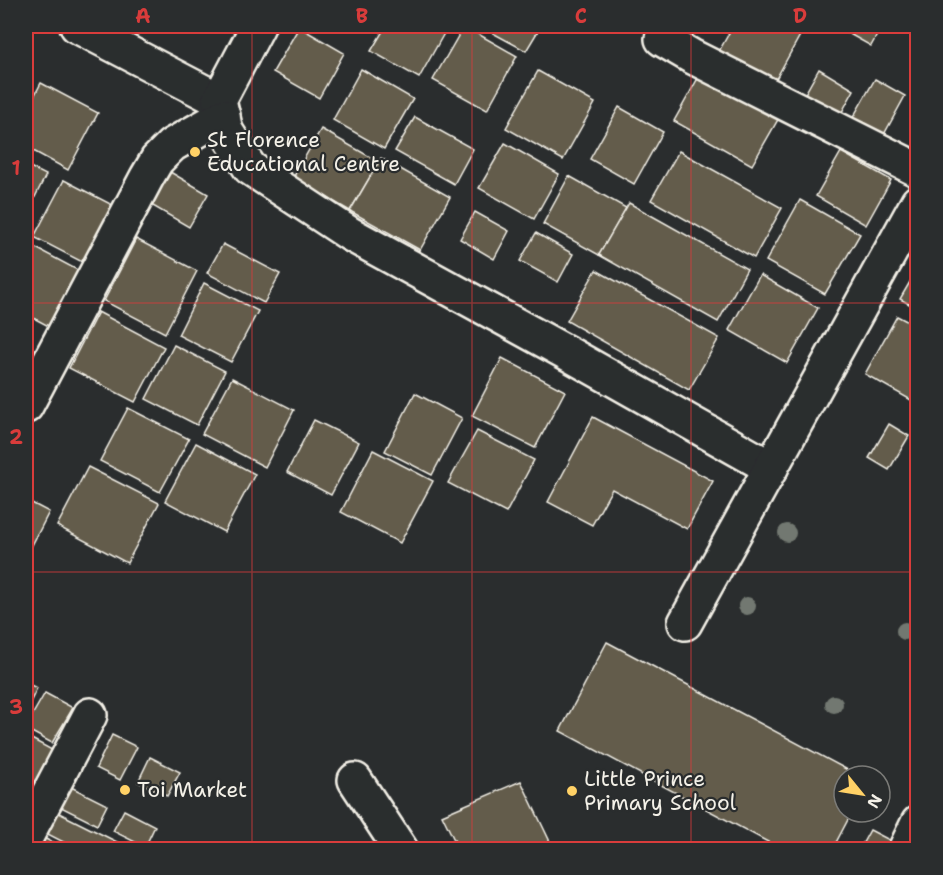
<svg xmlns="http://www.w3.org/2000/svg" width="943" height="875" viewBox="0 0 943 875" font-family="'Shantell Sans',sans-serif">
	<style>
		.building { fill: #635c4c; stroke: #f4f1e8; stroke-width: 1.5 }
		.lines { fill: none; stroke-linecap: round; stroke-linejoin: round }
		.minor-casing { stroke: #f4f1e8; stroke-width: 38 }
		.minor { stroke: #2a2d2e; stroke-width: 33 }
		.tree { fill: #727871 }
		.grid { fill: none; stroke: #d93c3b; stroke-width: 1.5; stroke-opacity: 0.55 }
		.poi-dot { fill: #ffd166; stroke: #2a2d2e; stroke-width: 2 }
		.labels { text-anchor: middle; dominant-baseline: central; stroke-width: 4.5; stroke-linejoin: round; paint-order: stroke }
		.poi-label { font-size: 21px; fill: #f4f1e8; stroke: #2a2d2e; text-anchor: start }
		.neatline { fill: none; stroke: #d93c3b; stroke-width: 2 }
		.grid-label { font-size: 20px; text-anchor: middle; font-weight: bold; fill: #d93c3b }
	</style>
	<rect width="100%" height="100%" fill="#2a2d2e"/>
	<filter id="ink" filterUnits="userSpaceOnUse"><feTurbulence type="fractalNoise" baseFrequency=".0167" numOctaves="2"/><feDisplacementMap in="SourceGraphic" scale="12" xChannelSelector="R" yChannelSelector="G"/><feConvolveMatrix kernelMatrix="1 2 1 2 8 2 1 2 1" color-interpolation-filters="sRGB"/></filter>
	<g filter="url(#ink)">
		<g class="building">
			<polygon points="386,26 442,26 447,28 419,78 371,51"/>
			<polygon points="464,26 517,56 487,110 433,80"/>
			<polygon points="480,26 541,26 526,51"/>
			<polygon points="733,26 795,26 803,30 772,86 717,55"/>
			<polygon points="835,26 882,26 871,46"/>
			<polygon points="299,27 344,53 319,98 273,72"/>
			<polygon points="361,69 413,99 384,149 333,120"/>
			<polygon points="819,69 854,90 837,121 801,101"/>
			<polygon points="538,71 595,103 563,160 506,128"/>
			<polygon points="702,71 780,116 752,165 674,121"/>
			<polygon points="875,79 905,96 882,138 851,121"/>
			<polygon points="41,83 98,113 68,170 26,147 26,112"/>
			<polygon points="619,107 663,132 634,184 590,159"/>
			<polygon points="415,117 473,149 454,184 395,151"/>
			<polygon points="321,129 379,162 350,211 293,178"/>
			<polygon points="505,143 559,174 534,219 479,188"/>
			<polygon points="679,151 782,208 754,258 651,200"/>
			<polygon points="841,152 891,180 866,225 816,196"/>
			<polygon points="381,158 450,197 420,250 350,211"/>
			<polygon points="26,165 46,175 26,215"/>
			<polygon points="165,169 208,194 189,227 146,202"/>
			<polygon points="569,176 626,208 599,255 543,224"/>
			<polygon points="64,180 122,210 92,267 34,237"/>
			<polygon points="800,200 860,234 825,294 766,261"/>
			<polygon points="629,203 747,269 718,322 599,255"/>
			<polygon points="475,212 509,231 494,259 460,239"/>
			<polygon points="536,233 573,254 558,282 520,261"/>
			<polygon points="136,239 197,271 165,333 104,301"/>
			<polygon points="223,244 280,274 264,303 207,273"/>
			<polygon points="36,248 85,274 56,330 26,314 26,268"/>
			<polygon points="918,268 918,309 900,299"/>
			<polygon points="596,270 719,338 689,390 567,321"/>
			<polygon points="760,275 818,308 787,363 729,330"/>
			<polygon points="204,283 258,311 231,362 178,335"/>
			<polygon points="98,312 164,347 135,402 69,368"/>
			<polygon points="897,316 918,327 918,404 865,374"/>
			<polygon points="174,345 225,371 197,425 146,399"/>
			<polygon points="502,358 565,391 535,448 472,416"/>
			<polygon points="232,378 294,410 265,467 202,434"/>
			<polygon points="415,393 462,418 432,475 385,451"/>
			<polygon points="128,408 189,439 160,492 100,461"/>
			<polygon points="593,417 713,481 687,529 612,489 592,525 548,502"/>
			<polygon points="314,420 359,442 331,495 287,472"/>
			<polygon points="889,424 909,436 889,470 869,458"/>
			<polygon points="477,431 534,460 506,513 448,483"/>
			<polygon points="196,443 255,474 224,532 165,501"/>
			<polygon points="373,450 433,481 400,543 341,512"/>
			<polygon points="88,467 159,503 127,563 57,526"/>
			<polygon points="26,500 49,512 26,557"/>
			<polygon points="607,642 859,776 844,776 844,812 852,812 832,850 783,850 560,731"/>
			<polygon points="26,683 37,688 26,711"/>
			<polygon points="45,693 73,708 52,743 26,729 26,726"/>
			<polygon points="112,735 137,747 120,780 96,768"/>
			<polygon points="26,736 52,750 26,798"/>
			<polygon points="150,757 180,772 167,796 138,782"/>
			<polygon points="521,781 554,850 459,850 442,815"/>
			<polygon points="61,782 107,805 97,825 51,802"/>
			<polygon points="47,807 133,850 79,850 36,828"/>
			<polygon points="124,810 155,826 145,847 113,831"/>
			<polygon points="870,830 901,846 899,850 859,850"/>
			<polygon points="32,832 67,850 26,850"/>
		</g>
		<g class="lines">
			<defs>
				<g id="minor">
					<polyline points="77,26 219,100"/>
					<polyline points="258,26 219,100 226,131 250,168 350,234 569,354 771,468"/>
					<polyline points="662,39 691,56 918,170"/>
					<polyline points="26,406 147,177 157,160 172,145 223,116"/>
					<polyline points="685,623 918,202"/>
					<polyline points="355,780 401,850"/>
					<polyline points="26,837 90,715"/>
					<polyline points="905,850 918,823"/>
				</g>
			</defs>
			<use href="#minor" class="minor-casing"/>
			<use href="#minor" class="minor"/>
		</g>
		<g class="tree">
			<circle cx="787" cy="533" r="9"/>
			<circle cx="747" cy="606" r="9"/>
			<circle cx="905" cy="631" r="9"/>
			<circle cx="834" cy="704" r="9"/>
		</g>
	</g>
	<path class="grid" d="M252,26V850M472,26V850M691,26V850M26,303H918M26,572H918"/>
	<g class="poi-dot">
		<circle cx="195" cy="152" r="6"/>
		<circle cx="125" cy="790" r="6"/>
		<circle cx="572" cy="791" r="6"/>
	</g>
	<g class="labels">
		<g class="poi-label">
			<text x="207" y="140">St Florence<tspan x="207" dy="24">Educational Centre</tspan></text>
			<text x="584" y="779">Little Prince<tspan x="584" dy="24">Primary School</tspan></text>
			<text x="137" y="790">Toi Market</text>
		</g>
	</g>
	<rect width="943" height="875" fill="none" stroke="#2a2d2e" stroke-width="66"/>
	<g transform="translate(862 794) rotate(120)"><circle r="28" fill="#2a2d2e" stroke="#7b7b78" stroke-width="1.5"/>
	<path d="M0-4.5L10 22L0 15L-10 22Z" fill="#ffd166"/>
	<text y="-9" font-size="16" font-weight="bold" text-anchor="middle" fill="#f4f1e8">N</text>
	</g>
	<rect x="33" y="33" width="877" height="809" class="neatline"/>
	<g class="grid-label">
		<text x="143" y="23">A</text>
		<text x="362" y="23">B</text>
		<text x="581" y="23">C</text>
		<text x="800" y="23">D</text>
		<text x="16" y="175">1</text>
		<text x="16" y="444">2</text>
		<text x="16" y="714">3</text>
	</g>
</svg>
